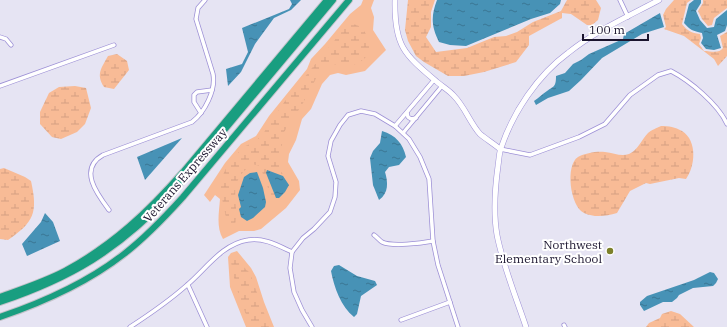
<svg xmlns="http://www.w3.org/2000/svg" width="727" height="327" viewBox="0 0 727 327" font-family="'IBM Plex Serif',serif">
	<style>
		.green { fill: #f8bb96 }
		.wetland { fill: url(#wetland-marsh) }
		.water { fill: url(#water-ripples) }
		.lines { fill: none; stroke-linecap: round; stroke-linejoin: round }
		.street-casing { stroke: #9d90d6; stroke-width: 5 }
		.secondary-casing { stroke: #9d90d6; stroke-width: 6 }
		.highway-casing { stroke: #c3c2c9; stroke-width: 8 }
		.street { stroke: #fff; stroke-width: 3.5 }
		.secondary { stroke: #fff; stroke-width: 5 }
		.highway { stroke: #199e80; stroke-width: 6 }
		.poi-dot { fill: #7c802a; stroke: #fff; stroke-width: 1.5 }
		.labels { text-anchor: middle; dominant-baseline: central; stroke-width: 4; stroke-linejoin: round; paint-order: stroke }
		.street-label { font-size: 12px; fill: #1a142e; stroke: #fff }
		.poi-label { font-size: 12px; fill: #1a142e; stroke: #fff; text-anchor: end }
	</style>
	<defs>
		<pattern id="wetland-marsh" width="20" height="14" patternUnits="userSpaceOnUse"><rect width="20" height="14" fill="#f8bb96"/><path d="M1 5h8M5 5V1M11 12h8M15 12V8" fill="none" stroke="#d4a082"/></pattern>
		<pattern id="water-ripples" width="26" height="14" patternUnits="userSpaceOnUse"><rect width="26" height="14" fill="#4792b6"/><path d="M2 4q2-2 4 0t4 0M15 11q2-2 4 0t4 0" fill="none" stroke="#3a7694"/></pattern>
	</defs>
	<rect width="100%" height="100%" fill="#e6e4f3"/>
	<g class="green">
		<path d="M363,0H374L371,8L374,17L373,30L386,50L365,71L346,75L338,73L330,75L322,84L311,109L302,119L296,140L289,154L288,162L299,181L300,190L286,208L261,229L254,231H239L223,239C216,227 219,213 220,199L215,195L210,202L204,195L225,163L241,144L256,136L269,116L307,69L311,59L325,44L350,14L361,5Z"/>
		<polygon points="237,251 251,268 256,277 264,302 274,327 246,327 230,287 228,257 231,253"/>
	</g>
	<g class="wetland">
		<polygon points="408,0 435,0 431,12 431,27 426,37 436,52 467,48 494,37 506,36 517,32 533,22 561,11 567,0 596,0 601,8 598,20 592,25 587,25 571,14 562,13 562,18 529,36 529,45 516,62 484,72 464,76 448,76 424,62 416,56 408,41 405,30"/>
		<path d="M674,0H691L687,3L682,24C688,31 691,33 700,34L701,38L699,44L704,51C711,51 719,54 723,48L720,36L727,32V56L718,66L714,59L684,36L664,29L666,27L663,15L666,9Z"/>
		<polygon points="703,0 727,0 727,8 714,18 712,25 708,26 702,19 698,11 703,3"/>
		<path d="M348,24C365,23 366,35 372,49L365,58L359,63L349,66L332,64L321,69L302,105L284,132L282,145L278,160L282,173L288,180L286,189L278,199H272L260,166L252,164C225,184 240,200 235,225L228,227L219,184L227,166L243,147L255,142L265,131L285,101Z"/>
		<path d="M117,54L127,61L129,70L114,89L104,87C96,74 101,69 108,56Z"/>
		<polygon points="75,86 86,88 91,108 85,124 77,132 61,139 52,137 40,124 40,112 49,93 59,87"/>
		<path d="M661,126C669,126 675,127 682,131C698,141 695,167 686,179L679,178L650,184L646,183L630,191L617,213C606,216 595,218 584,213C570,206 565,165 578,157C585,153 597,151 605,152C614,153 621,157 629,154C638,150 642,139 648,133C651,130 657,128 661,126Z"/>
		<path d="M4,168L25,177L31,181C38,213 34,222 8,240L0,239V169Z"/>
		<path d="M233,257L250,273L269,327H252C241,306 235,285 231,262Z"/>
		<polygon points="671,311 680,314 694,327 646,327 649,323 660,318 662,314"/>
	</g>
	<g class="water">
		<polygon points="290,0 301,0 291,10 274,18 255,44 241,72 228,86 226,69 242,64 248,52 242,28 289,9 292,4"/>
		<path d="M437,0H561L560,4L550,13L531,19L466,46L450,45L439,42C431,26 431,16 437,0Z"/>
		<path d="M694,0H701V3L696,11L700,20L707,28L714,27L716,19L727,10V25L725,31L717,35L721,48L714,50L706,49L701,43L703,38L702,33C693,31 690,30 684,23L689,4Z"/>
		<path d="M660,13L664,27L642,34L602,58L581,80L569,91L548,98L536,105L534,101C539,98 542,94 547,91C554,86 556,87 556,76L565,73L573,64L581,60L589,54L623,39L624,34Z"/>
		<path d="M382,131C396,135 403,144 406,157L399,165L389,167L385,172C388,182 389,193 379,200L373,185L370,158L373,151L380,143Z"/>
		<polygon points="182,138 145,180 137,157"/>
		<polygon points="267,170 283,176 289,185 285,192 278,199 279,198 276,198 266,173"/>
		<polygon points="257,172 263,188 266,202 265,207 253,218 247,221 241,217 239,209 241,207 238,195 244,177 250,173"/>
		<polygon points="45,213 53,222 60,241 27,256 22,244 41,222"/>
		<path d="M339,265L357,276L375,281L377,285L361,296L357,314L354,317C341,307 334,287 331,271L334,266Z"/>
		<polygon points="710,272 714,273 718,279 716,283 713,286 693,288 679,295 677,298 672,302 663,302 644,311 640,305 640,302 647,296 694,280"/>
	</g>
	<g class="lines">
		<defs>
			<g id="street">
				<polyline points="620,0 628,17"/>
				<polyline points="0,37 6,39 11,45"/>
				<polyline points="0,86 114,45"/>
				<polyline points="201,113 194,102 194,95 197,92 212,90"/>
				<polyline points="407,113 408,117 411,119 416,118"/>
				<polyline points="395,126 434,80"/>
				<polyline points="403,133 442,86"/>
				<path d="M500,149L530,155L579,137L605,124L630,95L658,75L671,71C690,81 718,104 727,124"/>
				<path d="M109,210C97,194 78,169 103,155L192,122C205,112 216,90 213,74L196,19L198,8L205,0"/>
				<path d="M374,235C377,237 379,240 382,242C392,247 422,243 433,241"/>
				<polyline points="188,285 207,327"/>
				<polyline points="401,320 450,302"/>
				<polyline points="564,325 565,327"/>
				<path d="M130,327C150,314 169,301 187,285C206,269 222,244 248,240C263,237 279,246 292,252"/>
				<polyline points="312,327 302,310 294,292 290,268 292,252 303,238 314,229 330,212 335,197 336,182 328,156 331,141 340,125 348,115 361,111 375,114 395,126 409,139 420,157 429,179 433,241 438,265 458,327"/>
			</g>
			<g id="secondary">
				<path d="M395,0C394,46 404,54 437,82C443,87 450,91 454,96C465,107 470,123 480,134C486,139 494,144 500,149"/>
				<path d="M526,327C516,297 503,266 497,235C493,212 495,188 498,166C499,160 499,153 501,148C513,112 538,75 568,53C595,31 629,16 659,0"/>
			</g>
			<g id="highway">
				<path d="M0,297C22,289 44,282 65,271C113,245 148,212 184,171L327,0"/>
				<path d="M0,302C71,278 118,250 170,195L333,0"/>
				<path d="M0,317C44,302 87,283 124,254C146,237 165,217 183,197L349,0"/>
			</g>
		</defs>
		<use href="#street" class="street-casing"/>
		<use href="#secondary" class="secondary-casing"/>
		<use href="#highway" class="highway-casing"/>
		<use href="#street" class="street"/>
		<use href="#secondary" class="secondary"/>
		<use href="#highway" class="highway"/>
	</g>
	<circle class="poi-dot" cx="610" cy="251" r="4"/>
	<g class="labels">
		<g class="street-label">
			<text transform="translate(185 175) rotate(-49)">Veterans Expressway</text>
		</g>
		<g class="poi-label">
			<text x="602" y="244">Northwest<tspan x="602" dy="14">Elementary School</tspan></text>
		</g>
	</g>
	<path d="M583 34v6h65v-6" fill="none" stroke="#1a142e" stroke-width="2"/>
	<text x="589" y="34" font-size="12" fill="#1a142e" stroke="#ffffff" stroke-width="3" paint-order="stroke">100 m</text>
</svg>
